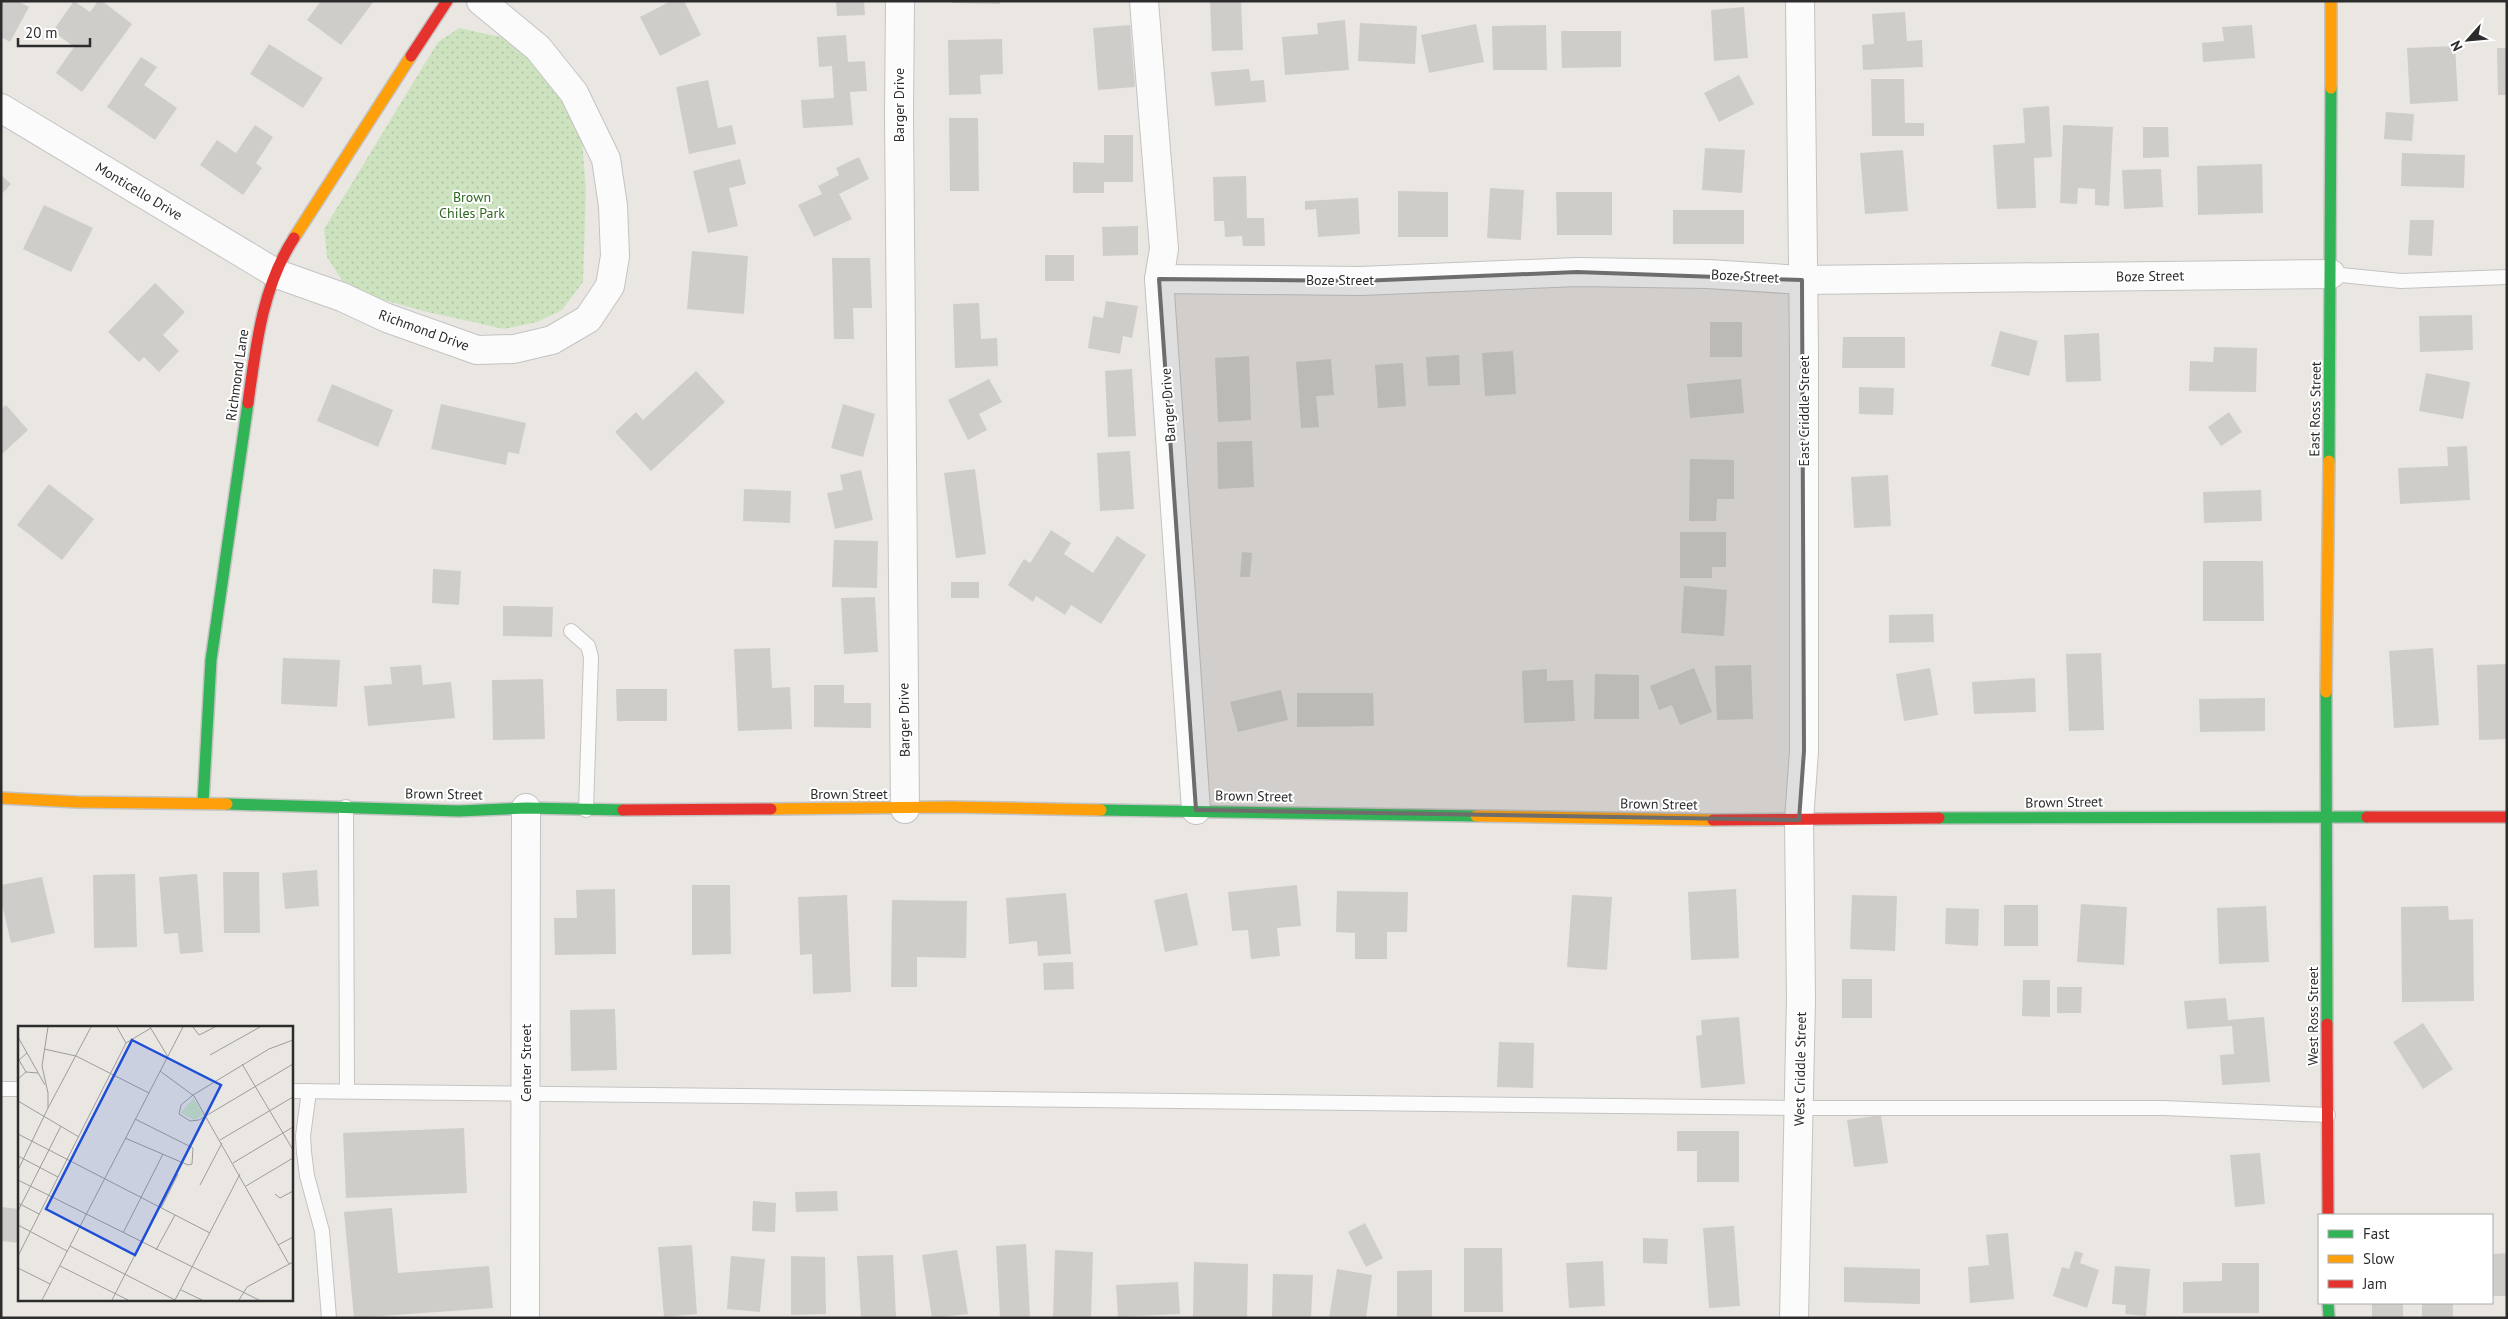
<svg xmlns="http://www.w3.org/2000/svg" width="2508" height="1319" viewBox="0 0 2508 1319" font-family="'PT Sans',sans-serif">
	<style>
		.park { fill: url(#park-dots) }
		.building { fill: #cfcdca }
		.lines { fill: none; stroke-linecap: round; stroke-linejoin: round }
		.lane-casing { stroke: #c4c3c3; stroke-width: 16 }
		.street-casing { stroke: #c4c3c3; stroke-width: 30 }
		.fast-casing { stroke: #c4c3c3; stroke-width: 14 }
		.slow-casing { stroke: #c4c3c3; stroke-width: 14 }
		.jam-casing { stroke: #c4c3c3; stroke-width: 14 }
		.lane { stroke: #fcfbfb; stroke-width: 14 }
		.street { stroke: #fcfbfb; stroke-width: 28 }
		.fast { stroke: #30b455; stroke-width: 11 }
		.slow { stroke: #ff9f0a; stroke-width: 11 }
		.jam { stroke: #e5322d; stroke-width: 11 }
		.marked { fill: #6e6d6c; fill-opacity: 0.2; stroke: #6e6d6c; stroke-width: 4; stroke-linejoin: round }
		.labels { text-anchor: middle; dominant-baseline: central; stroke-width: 4; stroke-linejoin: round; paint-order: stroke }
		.street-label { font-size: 14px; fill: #2c2c2c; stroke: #fff }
		.park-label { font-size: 14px; fill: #2e6620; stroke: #fff }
		.inset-road { fill: none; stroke: #9e9c9a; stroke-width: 1 }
		.view { fill: #1d4ed8; fill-opacity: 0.15; stroke: #1d4ed8; stroke-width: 2.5 }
		.inset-edge { fill: none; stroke: #2c2c2c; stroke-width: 2.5 }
	</style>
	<defs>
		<pattern id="park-dots" width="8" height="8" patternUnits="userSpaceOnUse" patternTransform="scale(1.25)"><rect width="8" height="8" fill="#cde3bf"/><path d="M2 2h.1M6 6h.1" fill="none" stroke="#b0c3a4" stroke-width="1.8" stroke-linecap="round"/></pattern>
	</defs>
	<rect width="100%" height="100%" fill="#eae7e3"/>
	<polygon class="park" points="459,28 510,39 545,64 580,115 586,190 583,282 562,310 537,322 504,329 423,311 348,290 327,257 324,229 438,42"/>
	<g class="building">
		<polygon points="1,1 18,1 29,7 10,42 1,37"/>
		<polygon points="74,1 90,12 98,1 102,1 132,24 82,92 56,73 74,47 53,31"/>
		<polygon points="321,1 374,1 341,45 307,20"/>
		<polygon points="671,1 684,1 701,35 660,56 640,17"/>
		<polygon points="836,1 864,1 865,15 837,16"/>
		<polygon points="952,1 1000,1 1000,4 952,3"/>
		<polygon points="1210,1 1241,1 1243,50 1212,51"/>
		<polygon points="1744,7 1748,58 1714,61 1711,10"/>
		<polygon points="1905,12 1907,41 1922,40 1923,67 1863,70 1862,45 1874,44 1872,14"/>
		<polygon points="1345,20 1349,70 1285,75 1282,37 1318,34 1317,23"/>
		<polygon points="1360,23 1417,26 1415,64 1358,61"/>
		<polygon points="1476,24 1484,62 1429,73 1421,35"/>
		<polygon points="1130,25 1135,87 1098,90 1093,28"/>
		<polygon points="1546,25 1547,70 1493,70 1492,26"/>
		<polygon points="2252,25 2255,58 2203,62 2202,43 2224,41 2222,27"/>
		<polygon points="1561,31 1621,31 1621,67 1562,68"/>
		<polygon points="846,35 848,62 865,61 867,91 850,92 853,125 803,128 801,100 834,98 832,66 819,67 817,37"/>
		<polygon points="1002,39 1003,74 980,75 981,94 949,95 948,40"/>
		<polygon points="269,44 323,78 303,108 250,74"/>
		<polygon points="2455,46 2458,101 2410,104 2407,48"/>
		<polygon points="2497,48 2507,48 2507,95 2498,95"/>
		<polygon points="141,57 157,67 144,85 177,108 155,140 107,107"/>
		<polygon points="1249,69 1251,81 1264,80 1266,102 1215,106 1211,72"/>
		<polygon points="1739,75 1754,104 1719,122 1704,93"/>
		<polygon points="1871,79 1904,79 1905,123 1924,123 1924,136 1872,136"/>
		<polygon points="708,80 718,128 732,125 736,144 689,154 676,87"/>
		<polygon points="2049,106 2052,157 2034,158 2036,208 1997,209 1993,145 2025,143 2023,108"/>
		<polygon points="2386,112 2414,114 2412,141 2384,139"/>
		<polygon points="949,118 978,118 979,191 950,191"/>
		<polygon points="255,125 273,137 256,163 262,168 243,195 200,165 217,140 236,153"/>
		<polygon points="2063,125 2113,127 2109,206 2095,205 2095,189 2078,188 2077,204 2060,203"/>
		<polygon points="2143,127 2168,127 2169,157 2143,158"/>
		<polygon points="1104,135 1133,135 1133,182 1104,182 1104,193 1073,193 1073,162 1104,163"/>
		<polygon points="1705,148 1745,150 1742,193 1702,190"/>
		<polygon points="1903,150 1908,211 1865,214 1860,153"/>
		<polygon points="2402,153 2465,155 2464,188 2401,186"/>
		<polygon points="859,157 869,179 839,194 852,219 814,237 798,205 822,194 818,186 839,175 836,168"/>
		<polygon points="740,159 746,184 729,188 738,226 708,233 693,171"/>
		<polygon points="2262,164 2263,213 2198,215 2197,166"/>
		<polygon points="2161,169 2163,207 2124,209 2122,170"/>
		<polygon points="1,175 11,184 1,195"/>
		<polygon points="1246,176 1247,218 1264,218 1265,246 1243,246 1242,236 1225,237 1224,221 1214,221 1213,177"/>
		<polygon points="1490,188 1524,190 1521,240 1487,238"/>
		<polygon points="1398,191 1448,192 1448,237 1398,237"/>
		<polygon points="1556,192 1612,192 1612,235 1557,235"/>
		<polygon points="1358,198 1360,234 1318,237 1316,209 1305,210 1305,201"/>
		<polygon points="44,205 93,228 71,272 23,249"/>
		<rect x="1673" y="210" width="71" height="34"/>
		<polygon points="2410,220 2434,220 2432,256 2408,255"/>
		<polygon points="1138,226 1138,255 1103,256 1102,227"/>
		<polygon points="692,251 748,256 744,314 687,309"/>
		<rect x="1045" y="255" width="29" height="26"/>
		<polygon points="832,258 870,258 872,308 853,308 854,339 834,339"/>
		<polygon points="155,283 185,312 163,335 179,351 159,372 144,357 139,362 108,332"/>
		<polygon points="1106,301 1138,306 1132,338 1123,336 1120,354 1088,348 1093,316 1103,318"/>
		<polygon points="979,303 981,339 997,338 998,366 955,368 953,304"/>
		<polygon points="2472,315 2473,350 2420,352 2419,316"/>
		<rect x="1710" y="322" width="32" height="35"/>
		<polygon points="2000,331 2038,341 2029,376 1991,366"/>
		<polygon points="2099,333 2101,381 2066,382 2064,335"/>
		<polygon points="1843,337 1905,337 1905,368 1842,368"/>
		<polygon points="2214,347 2257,348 2256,392 2189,391 2190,361 2213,362"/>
		<polygon points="1513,351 1516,394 1485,396 1482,353"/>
		<polygon points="1459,355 1460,385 1428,386 1426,357"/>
		<polygon points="1249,356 1251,420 1218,422 1215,358"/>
		<polygon points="1331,359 1334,395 1316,396 1319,427 1301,428 1296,362"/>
		<polygon points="1403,363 1406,406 1378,408 1375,365"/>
		<polygon points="1132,369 1136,436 1108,437 1105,371"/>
		<polygon points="696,371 725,402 651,471 615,432 636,412 643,420"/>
		<polygon points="2426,373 2470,382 2463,419 2419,411"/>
		<polygon points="989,379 1002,402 979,414 987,430 968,440 948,400"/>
		<polygon points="1741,379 1744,413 1690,418 1687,384"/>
		<polygon points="332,384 393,410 378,447 317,421"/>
		<polygon points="1859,387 1894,388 1893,415 1859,414"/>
		<polygon points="441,404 526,423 519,454 508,452 506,465 431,449"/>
		<polygon points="843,404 875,414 863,457 831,448"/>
		<polygon points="6,405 28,430 1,455 1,409"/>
		<polygon points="2229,412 2242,432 2221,446 2208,427"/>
		<polygon points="1252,441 1254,487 1218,489 1217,442"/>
		<polygon points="2467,446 2470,500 2400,504 2398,468 2448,466 2447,447"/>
		<polygon points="1130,451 1134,509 1100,511 1097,453"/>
		<polygon points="1690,459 1734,460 1734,499 1717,499 1716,521 1689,521"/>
		<polygon points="975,469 986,554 956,558 944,473"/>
		<polygon points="861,470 873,520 835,529 827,493 843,490 840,475"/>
		<polygon points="1888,475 1891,526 1854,528 1851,477"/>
		<polygon points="49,484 94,519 62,560 17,525"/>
		<polygon points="744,489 791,491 790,523 743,521"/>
		<polygon points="2261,490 2262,521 2204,523 2203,492"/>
		<polygon points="1051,530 1071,543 1064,554 1093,573 1117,536 1146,555 1101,624 1071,605 1065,615 1036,596 1033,602 1008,585 1024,559 1030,563"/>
		<polygon points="1680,532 1726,532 1726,567 1712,567 1712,578 1680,578"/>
		<polygon points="834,540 878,541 877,588 832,587"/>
		<polygon points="1242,552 1252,553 1250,577 1240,577"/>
		<polygon points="2203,561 2263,561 2264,621 2203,621"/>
		<polygon points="433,569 461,571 459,605 432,603"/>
		<rect x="951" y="582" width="28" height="16"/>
		<polygon points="1684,586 1727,590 1724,636 1681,633"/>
		<polygon points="875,597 878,652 844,654 841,598"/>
		<polygon points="503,606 553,607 552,637 503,636"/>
		<polygon points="1933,614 1934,642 1889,643 1889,615"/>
		<polygon points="770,648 772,688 790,687 792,729 738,731 734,649"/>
		<polygon points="2433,648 2439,725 2394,728 2389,651"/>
		<polygon points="2101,653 2104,730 2069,731 2066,654"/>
		<polygon points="283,658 340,660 337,707 281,704"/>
		<polygon points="2507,664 2507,739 2479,740 2477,665"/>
		<polygon points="421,665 423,685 451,682 455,718 368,726 364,686 392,684 390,667"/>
		<polygon points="1751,665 1753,719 1717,720 1715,666"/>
		<polygon points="1694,668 1712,712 1680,725 1672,705 1659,710 1650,686"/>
		<polygon points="1930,668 1938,715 1904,721 1896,674"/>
		<polygon points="1547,669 1547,681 1573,680 1575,721 1524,723 1522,671"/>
		<polygon points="1595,674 1639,675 1639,719 1594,719"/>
		<polygon points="2035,678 2036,712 1974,714 1972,682"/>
		<polygon points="543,679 545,739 493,740 492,680"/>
		<polygon points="814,685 844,685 844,703 871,703 871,728 814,727"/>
		<polygon points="616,689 667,689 667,721 617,721"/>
		<polygon points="1281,690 1288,720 1238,732 1230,702"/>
		<polygon points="1297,693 1373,693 1374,726 1297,727"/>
		<polygon points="2265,698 2265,731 2200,732 2199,699"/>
		<polygon points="317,870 319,906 285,909 282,873"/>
		<polygon points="223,872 259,872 260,933 224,933"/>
		<polygon points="135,874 137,947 94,948 93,875"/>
		<polygon points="197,874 203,952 180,954 178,933 164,934 159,877"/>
		<polygon points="42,877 55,933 11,943 1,900 1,885"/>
		<polygon points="692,885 730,885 731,954 692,955"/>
		<polygon points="1297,885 1301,926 1277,928 1280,956 1251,959 1248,930 1232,931 1228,892"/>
		<polygon points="615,889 616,954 555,955 554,918 577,918 576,890"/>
		<polygon points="1736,889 1739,958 1691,960 1688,892"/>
		<polygon points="1337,891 1408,892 1407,932 1387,932 1387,959 1355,959 1355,933 1336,932"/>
		<polygon points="1066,893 1071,954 1038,956 1037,941 1009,944 1006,898"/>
		<polygon points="1187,893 1198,945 1165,952 1154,900"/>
		<polygon points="847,895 851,992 813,994 812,954 800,955 798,897"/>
		<polygon points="1572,895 1612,897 1607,970 1567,967"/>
		<polygon points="1852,895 1897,896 1895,951 1850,949"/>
		<polygon points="892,900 967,901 966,958 917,957 917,987 891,987"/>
		<polygon points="2081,904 2127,907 2124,965 2077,962"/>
		<rect x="2004" y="905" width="34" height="41"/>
		<polygon points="2266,906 2269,962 2219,964 2217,908"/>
		<polygon points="2448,906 2449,920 2473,919 2474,1001 2402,1002 2401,907"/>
		<polygon points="1946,908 1979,909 1978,946 1945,944"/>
		<polygon points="1073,962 1074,989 1044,990 1043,963"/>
		<rect x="1842" y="979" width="30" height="39"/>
		<polygon points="2023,980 2050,980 2050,1017 2022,1016"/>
		<polygon points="2057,987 2082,987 2081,1013 2057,1013"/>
		<polygon points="2226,998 2228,1020 2264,1017 2270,1082 2222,1085 2220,1055 2234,1054 2232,1026 2187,1029 2184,1001"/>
		<polygon points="615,1009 617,1070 571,1071 570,1010"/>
		<polygon points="1739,1017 1745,1084 1701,1088 1696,1036 1702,1035 1701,1020"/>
		<polygon points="2423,1023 2453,1069 2423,1089 2393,1042"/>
		<polygon points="1499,1042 1534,1043 1533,1088 1497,1087"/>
		<polygon points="1881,1115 1888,1163 1854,1167 1847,1120"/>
		<polygon points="464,1128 467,1193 346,1198 343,1133"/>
		<polygon points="1677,1131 1739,1131 1739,1182 1697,1182 1697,1151 1677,1151"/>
		<polygon points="2260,1153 2265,1204 2235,1207 2230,1155"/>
		<polygon points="837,1191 838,1211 796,1212 795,1192"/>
		<polygon points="753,1201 776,1203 775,1232 752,1231"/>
		<polygon points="1,1207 19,1209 19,1243 1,1241"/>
		<polygon points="392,1208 398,1273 489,1266 493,1308 354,1318 344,1212"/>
		<polygon points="1365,1223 1383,1258 1366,1267 1348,1232"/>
		<polygon points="1734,1226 1740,1306 1709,1308 1703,1228"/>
		<polygon points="2008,1233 2014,1299 1970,1303 1968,1267 1989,1265 1986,1235"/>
		<polygon points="1643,1238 1668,1239 1667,1264 1643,1263"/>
		<polygon points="1026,1244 1030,1317 1000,1318 996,1246"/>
		<polygon points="692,1245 697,1314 664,1317 658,1247"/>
		<polygon points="1464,1248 1502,1248 1503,1312 1464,1312"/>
		<polygon points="957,1250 968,1314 932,1318 922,1255"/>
		<polygon points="1055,1250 1093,1252 1091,1318 1053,1318"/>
		<polygon points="2075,1251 2083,1253 2080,1263 2099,1270 2087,1308 2053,1296 2062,1267 2069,1269"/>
		<polygon points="2507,1253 2507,1296 2492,1296 2492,1254"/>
		<polygon points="893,1255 896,1317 861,1318 857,1256"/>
		<polygon points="731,1256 765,1259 760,1312 727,1309"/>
		<polygon points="791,1256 825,1257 826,1314 791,1315"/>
		<polygon points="1603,1261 1605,1306 1569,1308 1566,1263"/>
		<polygon points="1194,1262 1248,1264 1247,1318 1193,1317"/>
		<polygon points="2222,1263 2259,1263 2259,1313 2183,1313 2183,1282 2222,1281"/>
		<polygon points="2115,1266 2150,1269 2146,1316 2125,1314 2126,1305 2112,1304"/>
		<polygon points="1844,1267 1920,1269 1920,1304 1844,1302"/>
		<polygon points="1337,1269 1372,1275 1366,1318 1329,1318"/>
		<polygon points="1432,1270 1432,1318 1397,1318 1397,1271"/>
		<polygon points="1273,1274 1313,1275 1311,1318 1272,1318"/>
		<polygon points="1178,1282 1180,1314 1118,1317 1116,1285"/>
		<rect x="2372" y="1303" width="31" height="14"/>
		<rect x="2422" y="1303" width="31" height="14"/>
	</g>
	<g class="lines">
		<defs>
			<g id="lane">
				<polyline points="2331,274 2401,281 2507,277"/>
				<polyline points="571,631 588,646 591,657 586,810"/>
				<polyline points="346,807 347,1091"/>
				<polyline points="1,1089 19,1089"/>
				<polyline points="291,1091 1799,1108 2163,1108 2328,1115"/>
				<polyline points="309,1091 303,1136 304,1152 307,1176 322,1231 329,1318"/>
			</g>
			<g id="street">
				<polyline points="900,1 899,114 905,809"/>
				<polyline points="1144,1 1164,249 1159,279 1196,810"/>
				<polyline points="1,108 277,274 342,297 387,318 477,350 514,349 552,340 588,319 610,286 615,256 613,206 606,159 574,93 538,48 481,1"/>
				<polyline points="1159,279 1360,281 1577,272 1708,274 1802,280 2331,274"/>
				<polyline points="525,1318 526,808"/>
				<polyline points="1794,1318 1801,999 1799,820 1804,751 1804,353 1800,1"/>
			</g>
			<g id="fast">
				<polyline points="2329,461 2331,88"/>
				<polyline points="2326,692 2327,1024"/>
				<polyline points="203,803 211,660 248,403"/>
				<polyline points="227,804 459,811 526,808 623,810"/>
				<polyline points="1101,810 1476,816"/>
				<polyline points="1939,818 2367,817"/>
				<polyline points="2328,1303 2329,1318"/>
			</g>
			<g id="slow">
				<polyline points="2331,1 2331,88"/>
				<polyline points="294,238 411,56"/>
				<polyline points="2326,692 2329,461"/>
				<polyline points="1,798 77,802 227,804"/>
				<polyline points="771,809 949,807 1101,810"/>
				<polyline points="1476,816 1713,820"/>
			</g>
			<g id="jam">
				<polyline points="411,56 447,1"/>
				<path d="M248,403C256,346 262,287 294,238"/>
				<polyline points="623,810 771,809"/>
				<polyline points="2367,817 2507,817"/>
				<polyline points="1713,820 1939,818"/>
				<polyline points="2327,1024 2328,1215"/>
			</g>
		</defs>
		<use href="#lane" class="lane-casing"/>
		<use href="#street" class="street-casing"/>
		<use href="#fast" class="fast-casing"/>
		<use href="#slow" class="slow-casing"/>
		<use href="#jam" class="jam-casing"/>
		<use href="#lane" class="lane"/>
		<use href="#street" class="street"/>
		<use href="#fast" class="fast"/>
		<use href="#slow" class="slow"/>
		<use href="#jam" class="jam"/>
	</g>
	<path class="marked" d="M1577,272L1802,280L1804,751L1799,820L1196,810L1159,279L1360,281Z"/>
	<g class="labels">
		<g class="street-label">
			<text transform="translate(899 105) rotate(-90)">Barger Drive</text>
			<text transform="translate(139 191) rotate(31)">Monticello Drive</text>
			<text transform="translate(1745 276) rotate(3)">Boze Street</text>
			<text transform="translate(2150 276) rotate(-1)">Boze Street</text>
			<text x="1340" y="280">Boze Street</text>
			<text transform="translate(424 330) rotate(20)">Richmond Drive</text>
			<text transform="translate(237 375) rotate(-82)">Richmond Lane</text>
			<text transform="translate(1168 405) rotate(-94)">Barger Drive</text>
			<text transform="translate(2315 409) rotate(-89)">East Ross Street</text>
			<text transform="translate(1804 411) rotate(-90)">East Criddle Street</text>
			<text transform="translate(904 720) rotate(-91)">Barger Drive</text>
			<text transform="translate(444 794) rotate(1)">Brown Street</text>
			<text x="849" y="794">Brown Street</text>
			<text transform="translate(1254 796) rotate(1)">Brown Street</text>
			<text transform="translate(2064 802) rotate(-1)">Brown Street</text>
			<text transform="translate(1659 804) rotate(1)">Brown Street</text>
			<text transform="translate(2313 1016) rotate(-90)">West Ross Street</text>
			<text transform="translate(526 1063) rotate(-90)">Center Street</text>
			<text transform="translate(1800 1069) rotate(-89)">West Criddle Street</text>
		</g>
		<g class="park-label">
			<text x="472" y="197">Brown<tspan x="472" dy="16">Chiles Park</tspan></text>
		</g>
	</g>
	<g transform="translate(18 1026)">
		<rect width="275" height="275" fill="#eae7e3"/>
		<path d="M175,72L186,89L176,94L163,87Z" fill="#cde3bf"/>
		<path class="inset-road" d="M99,1L108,17M132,1L150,31M175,1L181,9L197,1M0,11L27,59M275,14L251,23L175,69L163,79L161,88L172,95L181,94L275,38M26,23L58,30L131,67M192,29L242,1M224,38L275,124M142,45L176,70L271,238M8,46L1,34L9,27M0,53L8,46L20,47M0,75L61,111M30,82L73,1M0,108L192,207M107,112L170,139L174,138L175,122L117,93M202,114L275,71M0,130L40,151M215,137L275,101M0,144L30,82V67L24,40L30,1M0,154L241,274M182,159L204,117M228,160L275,132M257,168L262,172L275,165M0,177L21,188M143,182L160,148M0,185L43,100M0,199L49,225M105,207L145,128M260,219L275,211M52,220L157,274M138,224L157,189M0,230L108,17L133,2M42,240L110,274M0,242L32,258M163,264L184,274M24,274L165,1M94,274L123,217M157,274L222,148M221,274L229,261L275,236"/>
		<path class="view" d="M114,14L203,59L117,229L28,183Z"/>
		<rect width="275" height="275" class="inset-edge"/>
	</g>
	<rect width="2508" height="1319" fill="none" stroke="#2c2c2c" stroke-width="5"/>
	<rect x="2318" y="1214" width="175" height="90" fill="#ffffff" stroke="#ababab"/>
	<rect x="2328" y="1230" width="25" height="8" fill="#30b455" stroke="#ababab"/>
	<text x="2363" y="1239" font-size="15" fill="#2c2c2c">Fast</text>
	<rect x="2328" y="1255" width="25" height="8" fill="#ff9f0a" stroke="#ababab"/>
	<text x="2363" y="1264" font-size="15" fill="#2c2c2c">Slow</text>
	<rect x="2328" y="1280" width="25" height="8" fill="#e5322d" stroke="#ababab"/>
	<text x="2363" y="1289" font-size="15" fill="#2c2c2c">Jam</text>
	<g transform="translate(2468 40) rotate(243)" stroke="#ffffff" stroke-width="4" paint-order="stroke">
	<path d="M0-4L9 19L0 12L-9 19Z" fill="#2c2c2c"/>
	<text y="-8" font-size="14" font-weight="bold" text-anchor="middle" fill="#2c2c2c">N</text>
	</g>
	<path d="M18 38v8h72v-8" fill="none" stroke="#2c2c2c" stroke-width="2.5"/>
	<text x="25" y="38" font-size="15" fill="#2c2c2c" stroke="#ffffff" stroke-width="4" paint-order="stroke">20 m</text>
</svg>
